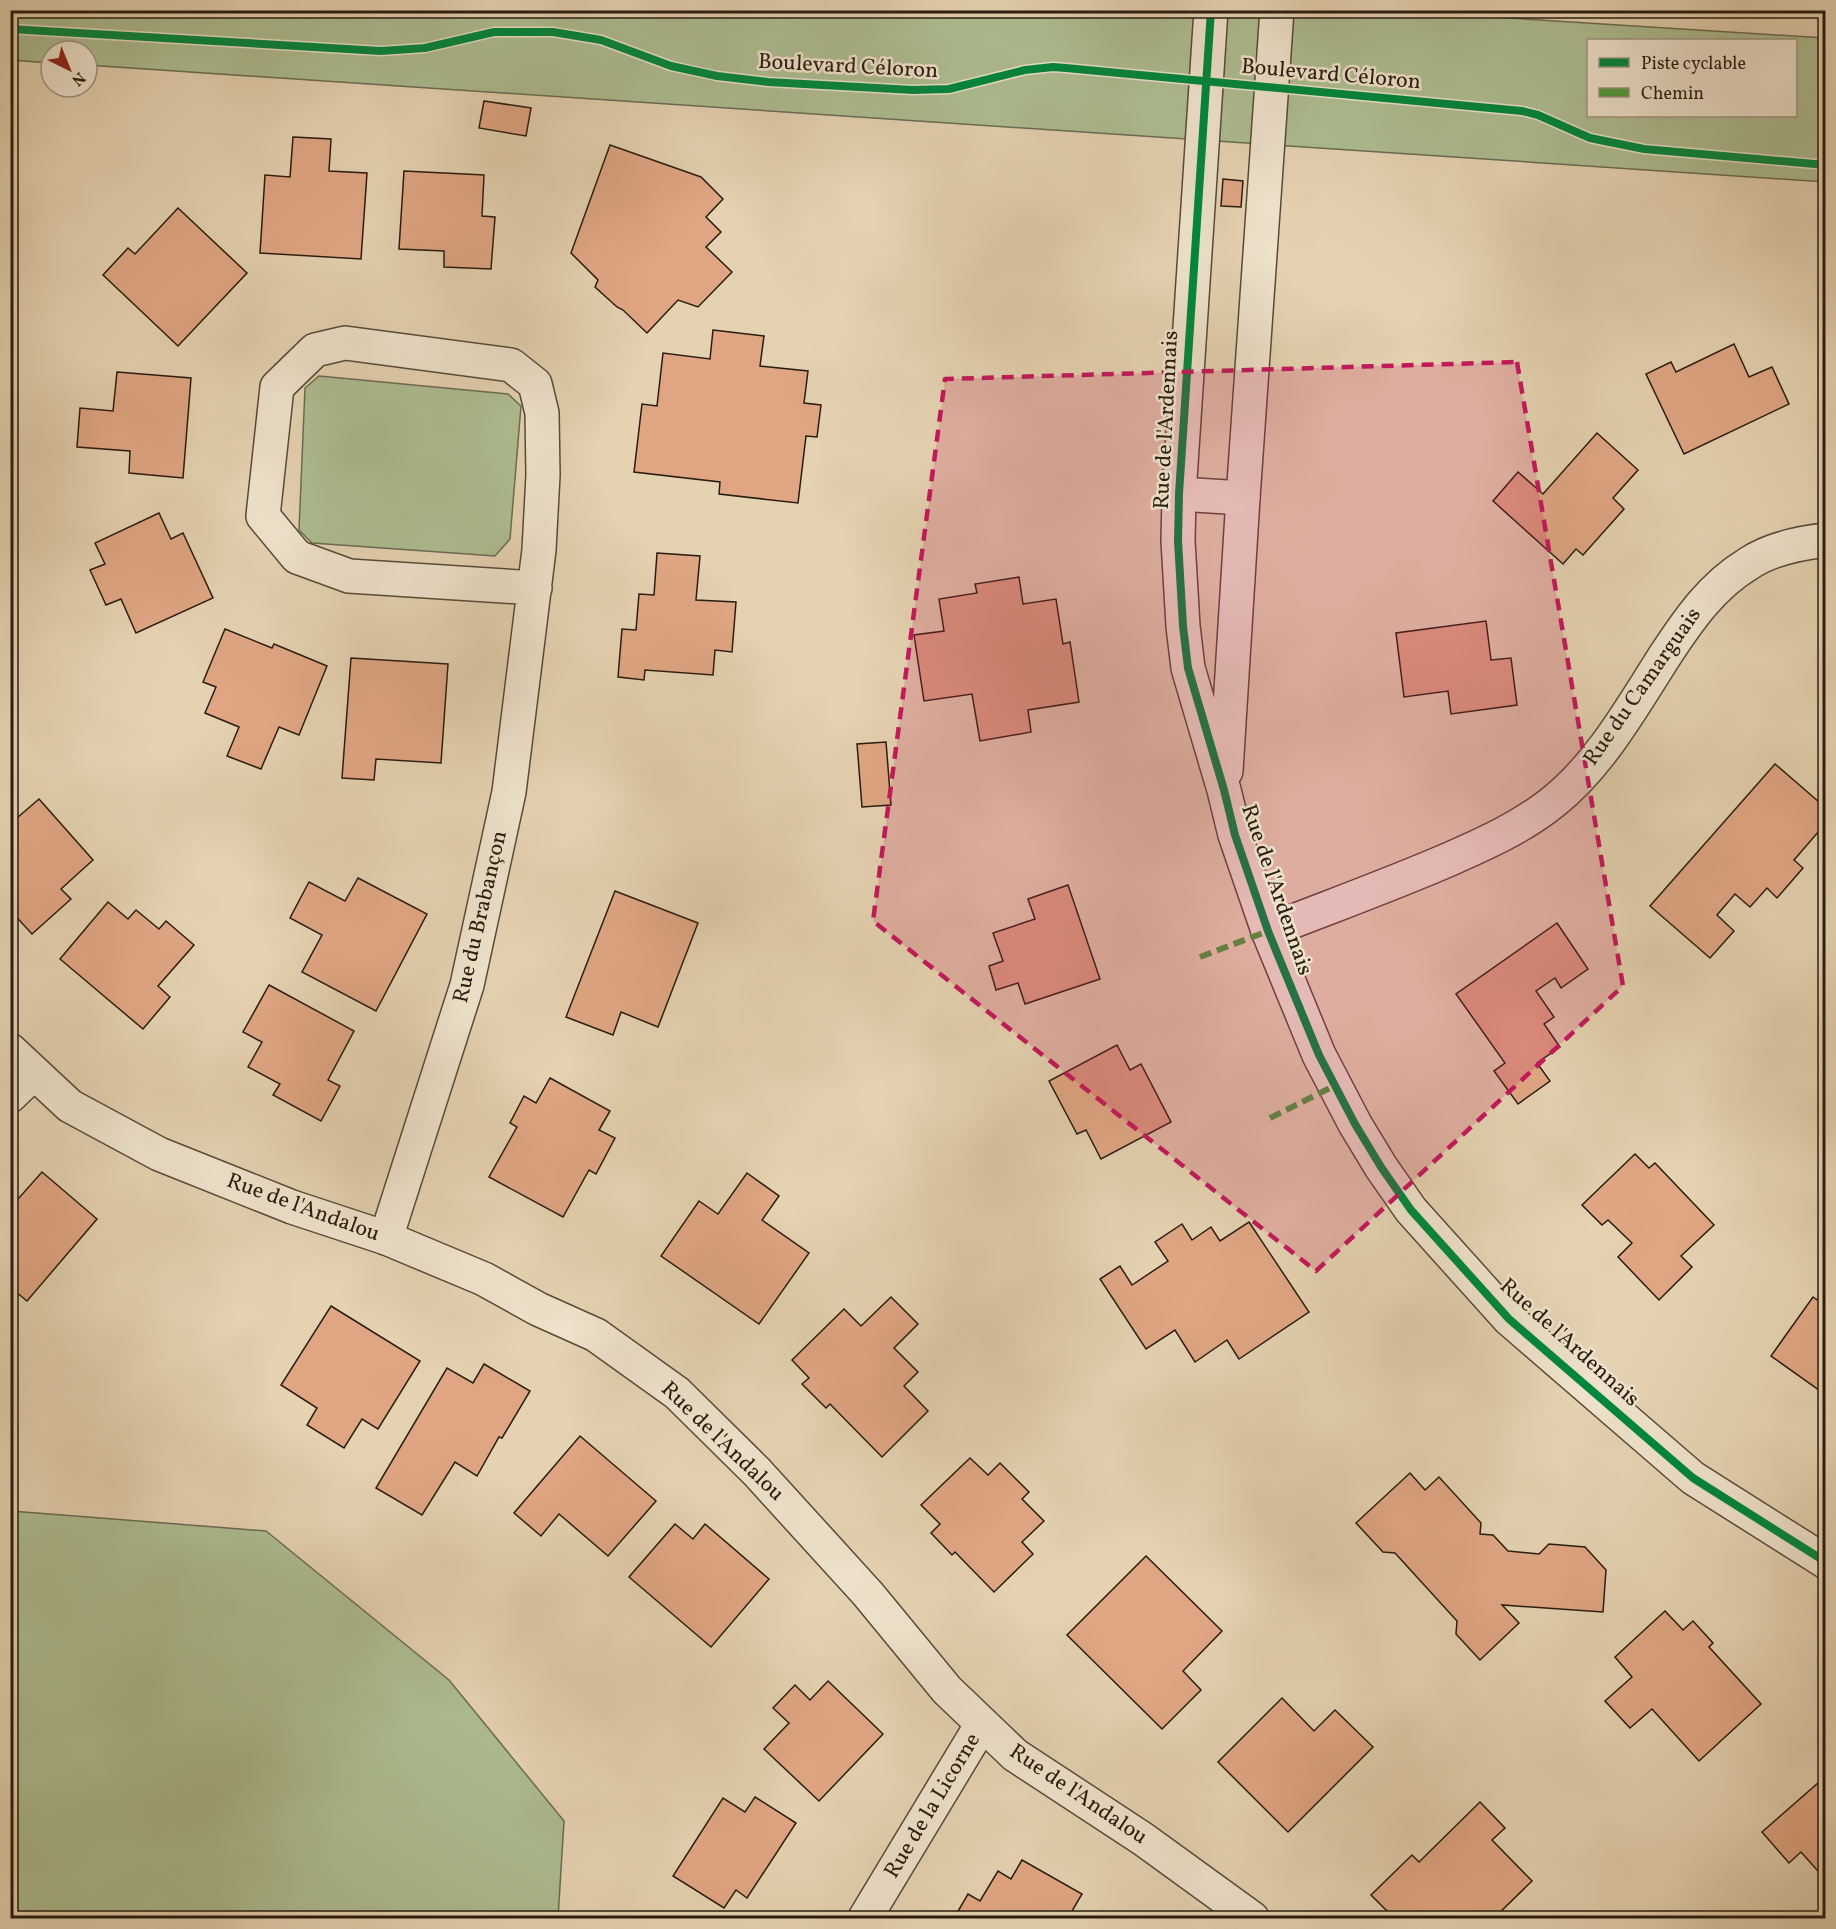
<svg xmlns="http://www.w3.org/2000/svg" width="1836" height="1929" viewBox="0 0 1836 1929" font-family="Vollkorn,serif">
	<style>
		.green { fill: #adbd91; stroke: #6b6c50; stroke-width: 1.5; fill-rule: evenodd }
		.building { fill: #e0a684; stroke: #291c10; stroke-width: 1.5 }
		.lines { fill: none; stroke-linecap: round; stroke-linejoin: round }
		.street-casing { stroke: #584a38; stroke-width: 36 }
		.street { stroke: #eee2cc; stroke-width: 33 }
		.quiet { stroke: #4f9a3c; stroke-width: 6; stroke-dasharray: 12 6; stroke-linecap: butt }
		.cycleway-casing { stroke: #eee2cc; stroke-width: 11 }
		.cycleway { stroke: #00873e; stroke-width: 8 }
		.marked { fill: #c2185b; fill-opacity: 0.2; stroke: #c2185b; stroke-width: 4.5; stroke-dasharray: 12 8; stroke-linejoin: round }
		.labels { text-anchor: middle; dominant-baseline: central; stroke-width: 5; stroke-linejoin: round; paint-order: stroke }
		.street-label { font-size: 22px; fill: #291c10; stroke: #eee2cc }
	</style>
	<rect width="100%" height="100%" fill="#e5d2b1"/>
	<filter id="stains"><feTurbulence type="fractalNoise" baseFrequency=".00333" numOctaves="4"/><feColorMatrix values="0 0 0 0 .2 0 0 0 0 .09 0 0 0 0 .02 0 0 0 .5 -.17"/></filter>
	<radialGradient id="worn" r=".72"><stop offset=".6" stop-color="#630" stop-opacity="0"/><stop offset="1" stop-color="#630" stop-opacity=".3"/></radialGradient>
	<g class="green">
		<path d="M1384,10L1825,38V182L87,65V51H51V63L11,60L10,11ZM1588,40H1796V116H1588Z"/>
		<polygon points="319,376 508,394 521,406 510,539 495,556 312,543 299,530 305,388"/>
		<polygon points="11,1511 266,1531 449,1680 564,1821 558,1918 11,1918"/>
	</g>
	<g class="building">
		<polygon points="484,101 531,108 526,136 479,128"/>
		<polygon points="293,137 331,139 329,171 367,173 361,259 260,253 265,175 290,177"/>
		<polygon points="610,145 701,177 723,199 706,217 721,232 706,247 732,272 698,307 678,300 647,333 623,310 617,307 595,287 598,280 571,253"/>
		<polygon points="404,171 484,175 482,216 495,217 491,269 444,267 444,251 399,249"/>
		<polygon points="1223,179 1243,181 1241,207 1221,206"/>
		<polygon points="178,208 247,273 178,346 103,275 128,248 135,254"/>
		<polygon points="713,330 764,336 760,366 808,371 804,403 821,405 817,437 806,436 798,503 719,494 720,482 634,472 642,404 657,406 663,353 710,359"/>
		<polygon points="1734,344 1749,377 1772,367 1789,404 1684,454 1646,374 1671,362 1676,372"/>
		<polygon points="117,372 191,378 183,478 129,473 130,451 77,447 80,408 113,411"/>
		<polygon points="1597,433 1638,470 1613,498 1624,509 1583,555 1576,549 1563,564 1493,501 1518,472 1543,494"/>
		<polygon points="159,513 171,539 183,533 213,598 136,633 121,599 106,605 90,570 105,564 95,543"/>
		<polygon points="657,553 700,556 696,600 736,602 732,652 715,650 713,675 645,670 644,680 618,677 622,629 636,630 639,594 654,595"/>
		<polygon points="1019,577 1023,604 1056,599 1063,644 1070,642 1079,702 1028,710 1031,732 980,741 972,694 924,701 914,635 944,631 939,599 977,593 975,584"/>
		<polygon points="1486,621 1491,660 1511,658 1517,705 1451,714 1448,691 1404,697 1396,633"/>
		<polygon points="225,629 272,648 274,644 327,666 299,735 279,727 261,769 227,756 239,727 205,713 216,687 203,682"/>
		<polygon points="351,658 448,664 441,763 376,759 374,780 342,778"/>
		<polygon points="886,742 891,805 862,807 857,744"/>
		<polygon points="1775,764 1826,808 1826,823 1794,860 1803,868 1777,898 1767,888 1750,907 1735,894 1717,915 1734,931 1710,958 1650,906"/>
		<polygon points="39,799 93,860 61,889 71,899 32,934 10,910 10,824"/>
		<polygon points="358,878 427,914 376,1011 302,972 322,935 290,918 309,882 345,901"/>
		<polygon points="1068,885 1100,979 1025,1004 1018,983 996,990 989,966 1003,961 993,933 1035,919 1028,899"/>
		<polygon points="615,891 698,923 658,1027 621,1012 613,1035 566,1017"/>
		<polygon points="108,902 128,919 136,910 159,929 166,921 194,945 158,986 170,997 143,1029 60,959"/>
		<polygon points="1557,923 1588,969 1561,988 1555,978 1536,991 1554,1017 1544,1024 1560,1047 1537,1063 1550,1081 1518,1104 1494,1071 1505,1063 1456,994"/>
		<polygon points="269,985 354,1031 328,1080 340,1086 321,1121 273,1095 280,1084 248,1067 262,1042 243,1032"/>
		<polygon points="1117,1045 1130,1070 1141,1064 1171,1122 1101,1159 1086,1130 1077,1134 1049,1081"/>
		<polygon points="550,1078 610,1111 599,1130 615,1138 596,1174 589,1170 563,1217 489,1177 517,1127 510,1123 524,1096 536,1103"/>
		<polygon points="1635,1154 1649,1168 1655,1163 1714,1225 1681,1256 1692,1267 1659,1300 1618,1257 1632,1243 1608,1220 1602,1225 1582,1205"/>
		<polygon points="42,1172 97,1219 27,1301 10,1287 10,1208"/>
		<polygon points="747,1173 779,1196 762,1220 809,1253 759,1324 661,1256 699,1201 718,1214"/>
		<polygon points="1249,1222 1309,1312 1239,1359 1227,1340 1195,1362 1175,1330 1146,1349 1100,1279 1120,1266 1132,1285 1168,1261 1155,1242 1182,1224 1192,1240 1211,1227 1220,1241"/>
		<polygon points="891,1297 918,1324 894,1348 918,1372 904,1386 928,1411 882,1457 830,1404 826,1408 802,1384 809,1378 792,1360 844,1309 861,1326"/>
		<polygon points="1813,1297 1826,1306 1826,1395 1771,1356"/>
		<polygon points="331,1306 420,1361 378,1429 362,1419 344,1448 307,1425 317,1408 281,1385"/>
		<polygon points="484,1364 530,1391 502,1438 499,1437 477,1476 455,1462 422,1515 376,1488 447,1368 473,1383"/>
		<polygon points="580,1436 656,1501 608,1556 559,1514 541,1536 514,1513"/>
		<polygon points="970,1458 988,1475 1000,1463 1029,1492 1022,1499 1044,1521 1022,1542 1033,1554 994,1592 955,1552 952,1555 931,1533 940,1524 921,1505"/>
		<polygon points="1410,1473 1425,1490 1439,1477 1481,1523 1480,1534 1493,1535 1508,1551 1539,1554 1549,1544 1585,1547 1606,1570 1603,1612 1502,1605 1519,1623 1480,1660 1456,1634 1457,1621 1395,1553 1383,1552 1356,1523"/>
		<polygon points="675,1524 693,1539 705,1524 769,1579 711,1647 629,1577"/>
		<polygon points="1146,1556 1222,1631 1183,1671 1201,1690 1162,1729 1067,1635"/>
		<polygon points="1665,1611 1683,1630 1693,1621 1713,1643 1709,1647 1761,1704 1699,1761 1652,1709 1630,1728 1605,1701 1632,1677 1615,1657"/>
		<polygon points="828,1681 883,1734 819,1801 764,1749 789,1723 773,1708 795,1685 810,1700"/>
		<polygon points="1282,1698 1314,1731 1335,1710 1373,1747 1288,1832 1218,1762"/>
		<polygon points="1826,1776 1826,1880 1801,1852 1789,1863 1762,1832"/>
		<polygon points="755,1797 796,1823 747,1898 736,1890 724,1908 673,1876 723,1798 745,1812"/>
		<polygon points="1480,1802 1505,1828 1492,1840 1532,1881 1494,1918 1394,1918 1371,1895 1412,1855 1419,1862"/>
		<polygon points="1022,1860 1082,1894 1068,1918 954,1918 968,1894 980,1901 998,1871 1011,1879"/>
	</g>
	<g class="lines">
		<defs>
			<g id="street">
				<polyline points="1211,10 1179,494 1178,541 1183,626 1188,668 1224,790 1235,835 1268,931 1319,1055 1355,1124 1381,1167 1411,1210 1509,1319 1693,1478 1826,1562"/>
				<polyline points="1179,494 1243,498"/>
				<polyline points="1226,771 1243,498 1277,10"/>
				<path d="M1268,931C1329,907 1390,885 1450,859C1486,843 1522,827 1553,802C1601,764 1633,705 1666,654C1689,619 1712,586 1748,564C1770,549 1799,543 1826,540"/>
				<polyline points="10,1050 70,1106 159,1154 292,1207 386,1238 484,1279 538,1309 596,1335 677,1393 757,1472 868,1594 947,1690 1015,1755 1143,1839 1252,1918"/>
				<polyline points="10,1096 34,1073"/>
				<polyline points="386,1238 467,985 509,792 539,550 543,475 542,413 535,384 511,365 345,343 315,350 277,387 263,516 297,557 349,576 535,588"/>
				<polyline points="865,1918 982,1724"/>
			</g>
		</defs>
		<use href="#street" class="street-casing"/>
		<use href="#street" class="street"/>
		<g class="quiet">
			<polyline points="1200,957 1268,931"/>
			<polyline points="1270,1118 1334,1086"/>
		</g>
		<defs>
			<g id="cycleway">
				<polyline points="1211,10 1179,494 1178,541 1183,626 1188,668 1224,790 1235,835 1268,931 1319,1055 1355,1124 1381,1167 1411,1210 1509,1319 1693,1478 1826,1562"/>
				<polyline points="10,29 381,51 425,48 494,32 553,32 601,40 671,66 717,76 768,82 913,90 949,89 1025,70 1053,67 1066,68 1522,111 1538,115 1590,138 1644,149 1826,165"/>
			</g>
		</defs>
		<use href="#cycleway" class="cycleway-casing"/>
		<use href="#cycleway" class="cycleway"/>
	</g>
	<path class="marked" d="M1517,362L1623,986L1316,1271L873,921L945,379Z"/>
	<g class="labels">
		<g class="street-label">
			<text transform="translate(848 67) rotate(3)">Boulevard Céloron</text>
			<text transform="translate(1331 75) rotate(5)">Boulevard Céloron</text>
			<text transform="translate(1167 420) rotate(-87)">Rue de l'Ardennais</text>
			<text transform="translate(1643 687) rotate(-55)">Rue du Camarguais</text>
			<text transform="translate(1276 890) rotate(71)">Rue de l'Ardennais</text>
			<text transform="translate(481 917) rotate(-77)">Rue du Brabançon</text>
			<text transform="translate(303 1208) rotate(20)">Rue de l'Andalou</text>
			<text transform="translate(1569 1343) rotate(42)">Rue de l'Ardennais</text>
			<text transform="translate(722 1442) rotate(44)">Rue de l'Andalou</text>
			<text transform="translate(1078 1795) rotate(34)">Rue de l'Andalou</text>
			<text transform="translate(933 1806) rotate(-59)">Rue de la Licorne</text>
		</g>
	</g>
	<rect width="1836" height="1929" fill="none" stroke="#e5d2b1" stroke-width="36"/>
	<rect x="12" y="12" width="1812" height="1905" fill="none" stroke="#291c10" stroke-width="3"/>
	<rect x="18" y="18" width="1800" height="1893" fill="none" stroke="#291c10" stroke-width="1.5"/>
	<rect x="1587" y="39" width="210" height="78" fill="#eee2cc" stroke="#9f9381" stroke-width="1.5"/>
	<rect x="1599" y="58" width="30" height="9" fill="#00873e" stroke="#9f9381" stroke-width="1.5"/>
	<text x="1641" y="69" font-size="18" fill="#291c10">Piste cyclable</text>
	<rect x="1599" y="88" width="30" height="9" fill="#4f9a3c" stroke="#9f9381" stroke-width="1.5"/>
	<text x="1641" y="99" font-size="18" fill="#291c10">Chemin</text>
	<g transform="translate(69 69) rotate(137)"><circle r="28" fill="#eee2cc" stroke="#9f9381" stroke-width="1.5"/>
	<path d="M0-4.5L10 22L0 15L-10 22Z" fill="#8f2418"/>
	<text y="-9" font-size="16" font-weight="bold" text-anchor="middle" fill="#291c10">N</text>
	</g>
	<rect width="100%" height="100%" filter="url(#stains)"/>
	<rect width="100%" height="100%" fill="url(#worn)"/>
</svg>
